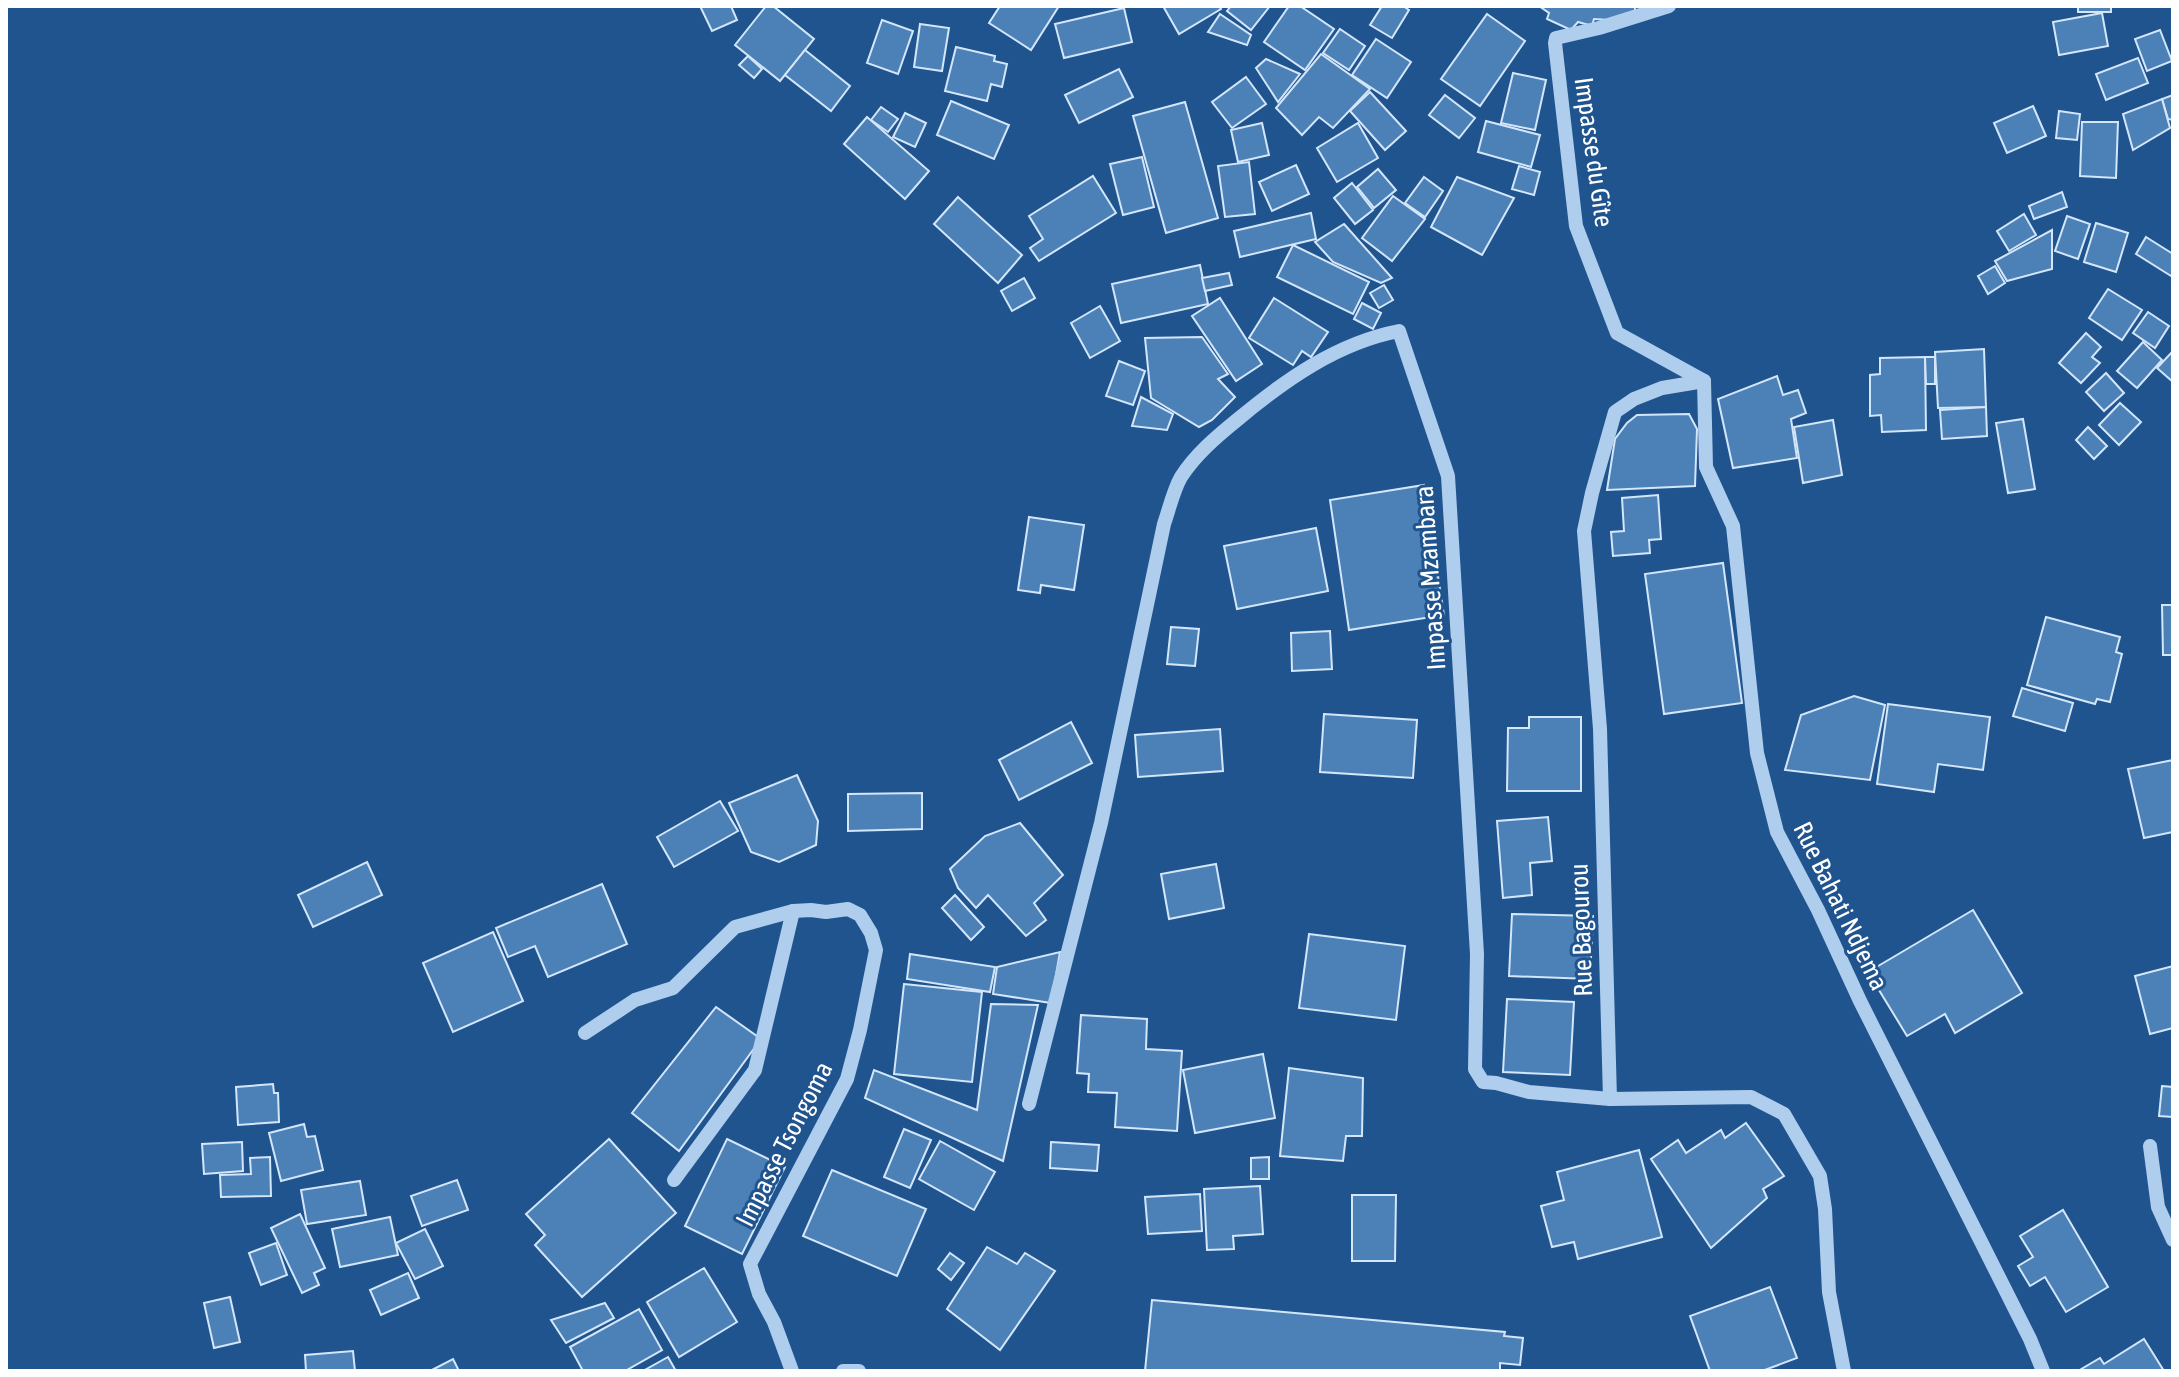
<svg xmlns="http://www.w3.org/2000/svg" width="2179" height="1377" viewBox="0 0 2179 1377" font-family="'Asap Condensed',sans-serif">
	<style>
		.building { fill: #4c81b8; stroke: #d4e6f9; stroke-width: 2 }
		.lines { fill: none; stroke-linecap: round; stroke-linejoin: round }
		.minor { stroke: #afcded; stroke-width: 14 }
		.labels { text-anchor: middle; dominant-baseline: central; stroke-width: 6; stroke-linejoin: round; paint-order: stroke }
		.street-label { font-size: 26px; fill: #fff; stroke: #20548f }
	</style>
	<rect width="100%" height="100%" fill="#20548f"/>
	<g class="building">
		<polygon points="700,6 731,6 737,20 712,31"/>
		<polygon points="766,6 773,6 814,39 780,81 735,45"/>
		<polygon points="1000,6 1059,6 1031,50 989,23"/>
		<polygon points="1163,6 1219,6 1221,9 1179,34"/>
		<polygon points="1231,6 1270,6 1251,30 1227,11"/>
		<polygon points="1289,6 1300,6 1334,29 1305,70 1264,42"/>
		<polygon points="1382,6 1403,6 1409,10 1392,38 1370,25"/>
		<polygon points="1539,6 1635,6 1635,13 1610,20 1594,19 1592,26 1578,22 1571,30 1547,19 1549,13"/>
		<rect x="2078" y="6" width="33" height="6"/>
		<polygon points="1124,8 1132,42 1064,58 1055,24"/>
		<polygon points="2102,13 2108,46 2059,55 2053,22"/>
		<polygon points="1220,14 1251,35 1247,45 1208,32"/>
		<polygon points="1487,14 1525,41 1480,106 1441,79"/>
		<polygon points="882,20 913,31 898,74 867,63"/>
		<polygon points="920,24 949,28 942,71 914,67"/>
		<polygon points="1340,29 1365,46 1349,70 1323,53"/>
		<polygon points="2160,30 2172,61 2147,71 2135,39"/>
		<polygon points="1376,39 1411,62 1387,98 1352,75"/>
		<polygon points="956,47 995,56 994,61 1007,64 1002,87 991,84 987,101 945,91"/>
		<polygon points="805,50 850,86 831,111 785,75"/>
		<polygon points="1321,54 1370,89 1333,128 1319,117 1302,135 1276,108"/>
		<polygon points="748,56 762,69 754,78 739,65"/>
		<polygon points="2138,58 2148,83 2106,100 2096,74"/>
		<polygon points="1266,59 1300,74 1278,102 1256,68"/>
		<polygon points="1119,69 1133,97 1079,123 1065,95"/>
		<polygon points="1513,73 1546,80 1535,130 1501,123"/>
		<polygon points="1246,77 1266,104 1232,128 1212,102"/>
		<polygon points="1370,92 1406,131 1385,150 1350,111"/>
		<polygon points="1445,95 1475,118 1459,138 1429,115"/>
		<polygon points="2173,95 2173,120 2168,119 2162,99"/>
		<polygon points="2162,99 2170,128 2133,150 2123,114"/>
		<polygon points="951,101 1009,125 994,159 937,135"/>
		<polygon points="1185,102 1218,218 1166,233 1133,116"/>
		<polygon points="2033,106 2046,136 2007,153 1994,123"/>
		<polygon points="881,107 898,119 888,132 871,120"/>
		<polygon points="2059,111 2080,114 2077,140 2056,138"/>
		<polygon points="905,113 926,123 915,147 893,137"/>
		<polygon points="867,117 929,171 905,199 844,144"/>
		<polygon points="1486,121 1540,135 1531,167 1478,152"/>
		<polygon points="2082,122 2118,122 2116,178 2080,176"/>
		<polygon points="1262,123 1269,155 1238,162 1231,130"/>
		<polygon points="1358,123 1378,158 1337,182 1317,148"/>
		<polygon points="1142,157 1154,207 1123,215 1110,164"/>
		<polygon points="1249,162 1255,214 1225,217 1218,166"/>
		<polygon points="1296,165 1309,194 1272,211 1259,182"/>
		<polygon points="1519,166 1540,172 1534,195 1512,189"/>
		<polygon points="1378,169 1396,190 1374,208 1357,187"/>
		<polygon points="1093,176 1116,213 1039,261 1030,248 1043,239 1029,216"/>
		<polygon points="1424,177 1443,191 1425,217 1405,203"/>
		<polygon points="1457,177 1514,198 1482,255 1431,227"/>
		<polygon points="1352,183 1373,210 1355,224 1334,198"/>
		<polygon points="2062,192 2067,207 2034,219 2029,206"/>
		<polygon points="1393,196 1425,219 1392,261 1362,238"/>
		<polygon points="958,197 1022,255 998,283 934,224"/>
		<polygon points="1311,213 1316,239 1240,257 1234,231"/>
		<polygon points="2024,214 2036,235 2009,251 1997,231"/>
		<polygon points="2067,216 2090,224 2078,259 2055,251"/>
		<polygon points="2096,223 2128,233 2116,272 2084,262"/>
		<polygon points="1344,224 1392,278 1381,283 1333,262 1315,242"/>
		<polygon points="2052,230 2052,269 2007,281 1995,261"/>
		<polygon points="2146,237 2173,254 2173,273 2171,276 2136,254"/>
		<polygon points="1293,245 1369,282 1353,314 1277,277"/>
		<polygon points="1200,265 1208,304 1121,323 1112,284"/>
		<polygon points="1995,266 2005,283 1988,294 1978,276"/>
		<polygon points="1229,273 1232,285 1205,291 1202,278"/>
		<polygon points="1024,278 1035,298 1012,311 1001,291"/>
		<polygon points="1384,285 1393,300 1379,308 1370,293"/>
		<polygon points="2108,289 2142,310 2122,340 2089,318"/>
		<polygon points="1220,298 1262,364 1236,381 1192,316"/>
		<polygon points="1274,298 1328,332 1311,357 1302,351 1293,365 1249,338"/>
		<polygon points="1362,303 1381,313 1373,329 1354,319"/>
		<polygon points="1100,306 1120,341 1090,358 1071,323"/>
		<polygon points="2148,312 2169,326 2155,348 2133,333"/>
		<polygon points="2086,333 2101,347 2092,357 2100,363 2081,383 2059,363"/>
		<polygon points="1202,337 1228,374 1218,379 1235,397 1212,420 1199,427 1151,398 1145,338"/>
		<polygon points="2143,342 2162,360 2137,388 2117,371"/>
		<polygon points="1984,349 1986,407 1938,408 1935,352"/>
		<polygon points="2173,351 2173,382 2157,368"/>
		<polygon points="1925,357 1926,430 1882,432 1881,415 1870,416 1870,375 1880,374 1880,358"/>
		<polygon points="1925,357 1935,357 1935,384 1926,384"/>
		<polygon points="1119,361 1145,371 1133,405 1106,396"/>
		<polygon points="2106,373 2124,393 2104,411 2086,392"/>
		<polygon points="1777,376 1783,395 1798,390 1806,413 1791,419 1797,458 1733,468 1718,399"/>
		<polygon points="1141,397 1173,414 1167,430 1132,426"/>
		<polygon points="2120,403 2141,422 2119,445 2099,425"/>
		<polygon points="1986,407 1987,436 1942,439 1940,410"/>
		<polygon points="1689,414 1697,429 1695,486 1607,490 1615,439 1627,423 1637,415"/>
		<polygon points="2023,419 2035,489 2008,493 1996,423"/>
		<polygon points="1833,420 1842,475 1803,483 1794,427"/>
		<polygon points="2088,427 2107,446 2094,459 2076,440"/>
		<polygon points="1424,485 1444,615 1349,630 1330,500"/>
		<polygon points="1658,495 1661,539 1649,540 1650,553 1613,556 1611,532 1624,531 1622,498"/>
		<polygon points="1029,517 1084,525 1074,590 1041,585 1040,593 1018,590"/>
		<polygon points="1316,528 1328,591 1237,609 1224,546"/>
		<polygon points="1723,563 1742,703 1664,714 1645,574"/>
		<polygon points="2162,605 2173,605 2173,655 2163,655"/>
		<polygon points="2046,617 2120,637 2116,652 2122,654 2110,702 2097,699 2095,704 2027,685"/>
		<polygon points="1171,627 1199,629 1195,666 1167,664"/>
		<polygon points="1330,631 1332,669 1292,671 1291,633"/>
		<polygon points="2022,688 2073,703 2065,731 2013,716"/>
		<polygon points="1854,696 1885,705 1870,780 1785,770 1801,715"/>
		<polygon points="1888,704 1990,717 1983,770 1938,764 1934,792 1877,784"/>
		<polygon points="1324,714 1417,720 1413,778 1320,772"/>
		<polygon points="1529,717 1581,717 1581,791 1507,791 1508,728 1529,728"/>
		<polygon points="1071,722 1092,763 1019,800 999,760"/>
		<polygon points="1220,729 1223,771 1138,777 1135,735"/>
		<polygon points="2173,760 2173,832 2144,838 2128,769"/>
		<polygon points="797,775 818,821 816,845 779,862 751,852 729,803"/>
		<polygon points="922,793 922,829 848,831 848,794"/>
		<polygon points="720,801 738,831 674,867 657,837"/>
		<polygon points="1548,817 1552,861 1530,863 1532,895 1503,898 1497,821"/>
		<polygon points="1020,823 1063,875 1034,903 1046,920 1026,936 988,895 976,908 958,888 950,869 985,836"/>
		<polygon points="367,862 382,895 313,927 298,895"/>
		<polygon points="1216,864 1224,908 1169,919 1161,874"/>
		<polygon points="602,884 627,944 548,977 535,946 508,957 496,928"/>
		<polygon points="955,895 984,927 971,940 942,908"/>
		<polygon points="1973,910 2022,993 1955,1033 1945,1014 1907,1036 1868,972"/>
		<polygon points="1512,914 1593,916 1590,979 1509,976"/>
		<polygon points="493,932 523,1001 453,1032 423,963"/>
		<polygon points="1309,934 1405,946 1396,1020 1299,1008"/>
		<polygon points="1060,952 1051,1003 993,994 997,967"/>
		<polygon points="910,954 995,967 990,992 907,979"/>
		<polygon points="2173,966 2173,1028 2150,1034 2135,976"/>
		<polygon points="904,984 982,992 972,1082 894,1074"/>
		<polygon points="1507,999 1574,1002 1570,1075 1503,1072"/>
		<polygon points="991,1004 1038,1005 1003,1161 865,1098 874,1070 977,1110"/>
		<polygon points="716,1007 761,1039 679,1151 632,1113"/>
		<polygon points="1081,1015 1147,1019 1146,1049 1182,1051 1177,1131 1115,1127 1117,1093 1088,1092 1089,1074 1077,1073"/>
		<polygon points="1263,1054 1275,1118 1195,1133 1183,1070"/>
		<polygon points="1289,1068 1363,1078 1362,1136 1346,1136 1343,1161 1280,1156"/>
		<polygon points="273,1084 274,1093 278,1093 279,1122 238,1125 236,1087"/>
		<polygon points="2162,1086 2173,1087 2173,1117 2159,1116"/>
		<polygon points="1746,1123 1784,1176 1763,1189 1767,1198 1711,1248 1651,1159 1678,1140 1686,1153 1721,1130 1725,1138"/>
		<polygon points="304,1124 307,1137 315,1136 323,1170 281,1181 269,1133"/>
		<polygon points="904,1129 931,1140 910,1188 884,1177"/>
		<polygon points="609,1139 676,1213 582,1297 535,1245 545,1235 526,1214"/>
		<polygon points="727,1139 785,1167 742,1254 685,1226"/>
		<polygon points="940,1141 995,1172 974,1210 919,1179"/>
		<polygon points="242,1142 243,1171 204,1174 202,1144"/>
		<polygon points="1051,1142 1099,1145 1097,1171 1050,1168"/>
		<polygon points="1639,1150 1662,1237 1578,1259 1574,1242 1552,1247 1541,1206 1564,1200 1557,1172"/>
		<polygon points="270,1157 271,1196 221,1197 220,1175 251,1174 250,1158"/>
		<polygon points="1269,1157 1269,1179 1251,1179 1251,1158"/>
		<polygon points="832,1170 926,1209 897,1276 803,1236"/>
		<polygon points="457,1180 468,1210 422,1226 411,1196"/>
		<polygon points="360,1181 366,1215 307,1224 301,1190"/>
		<polygon points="1260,1186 1263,1234 1233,1236 1234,1249 1207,1250 1204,1189"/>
		<polygon points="1200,1194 1202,1231 1148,1234 1145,1197"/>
		<polygon points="1352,1195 1396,1195 1395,1261 1352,1261"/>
		<polygon points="2063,1210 2108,1287 2066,1312 2045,1277 2030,1286 2018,1266 2033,1257 2020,1236"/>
		<polygon points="300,1214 325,1268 314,1273 319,1285 302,1293 271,1228"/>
		<polygon points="390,1217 398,1255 340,1267 332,1229"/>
		<polygon points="425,1229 443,1266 415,1279 396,1243"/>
		<polygon points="276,1243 287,1275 261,1285 249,1253"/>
		<polygon points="987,1247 1017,1264 1025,1253 1055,1271 1000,1350 947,1309"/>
		<polygon points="950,1253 964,1263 951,1280 938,1269"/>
		<polygon points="704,1268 737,1322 679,1357 647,1302"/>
		<polygon points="408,1273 419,1298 381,1315 370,1290"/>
		<polygon points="1770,1287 1797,1358 1762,1371 1710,1371 1690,1316"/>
		<polygon points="230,1297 240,1342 214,1348 204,1303"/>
		<polygon points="1152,1300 1505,1332 1504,1336 1523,1338 1520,1365 1500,1363 1500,1371 1145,1371"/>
		<polygon points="605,1303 614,1318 566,1343 551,1320"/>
		<polygon points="639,1309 662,1350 625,1371 583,1371 570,1347"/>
		<polygon points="2144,1339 2164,1371 2078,1371 2100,1358 2104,1364"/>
		<polygon points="353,1351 355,1371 306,1371 305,1355"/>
		<polygon points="668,1357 676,1371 643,1371"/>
		<polygon points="453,1359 459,1371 430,1371"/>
	</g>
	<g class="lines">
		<g class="minor">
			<polyline points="1669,6 1599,28 1556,38 1555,43 1576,226 1617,333 1704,381"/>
			<polyline points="1704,381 1662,388 1634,399 1615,412 1592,493 1584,531 1600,729 1610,1099 1751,1097 1784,1114 1820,1176 1825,1209 1829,1292 1844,1371"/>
			<polyline points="1704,381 1706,467 1733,526 1757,753 1777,832 1818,910 1860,1001 2030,1339 2043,1371"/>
			<polyline points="585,1033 635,1000 673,988 735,927 793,911 811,910 826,912 848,909 860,915 871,933 876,950 860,1030 847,1079 750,1264 759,1294 774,1322 792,1371"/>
			<path d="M1029,1104L1101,823L1164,524C1169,510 1173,491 1181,477C1195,455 1216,437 1237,420C1285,380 1337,343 1399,331L1448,476L1477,954L1475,1069L1483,1082L1496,1083L1529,1092L1610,1099"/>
			<polyline points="2150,1146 2158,1207 2173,1240"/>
			<polyline points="674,1180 755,1070 793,911"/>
			<polyline points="843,1371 859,1371"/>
		</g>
	</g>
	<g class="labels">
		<g class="street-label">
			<text transform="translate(1594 152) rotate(82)">Impasse du Gîte</text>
			<text transform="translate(1430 578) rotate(-94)">Impasse Mzambara</text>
			<text transform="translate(1841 906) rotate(64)">Rue Bahati Ndjema</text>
			<text transform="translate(1581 930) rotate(-92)">Rue Bagourou</text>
			<text transform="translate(784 1144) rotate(-63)">Impasse Tsongoma</text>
		</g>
	</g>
	<rect width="2179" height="1377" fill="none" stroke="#ffffff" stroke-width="16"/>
</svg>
